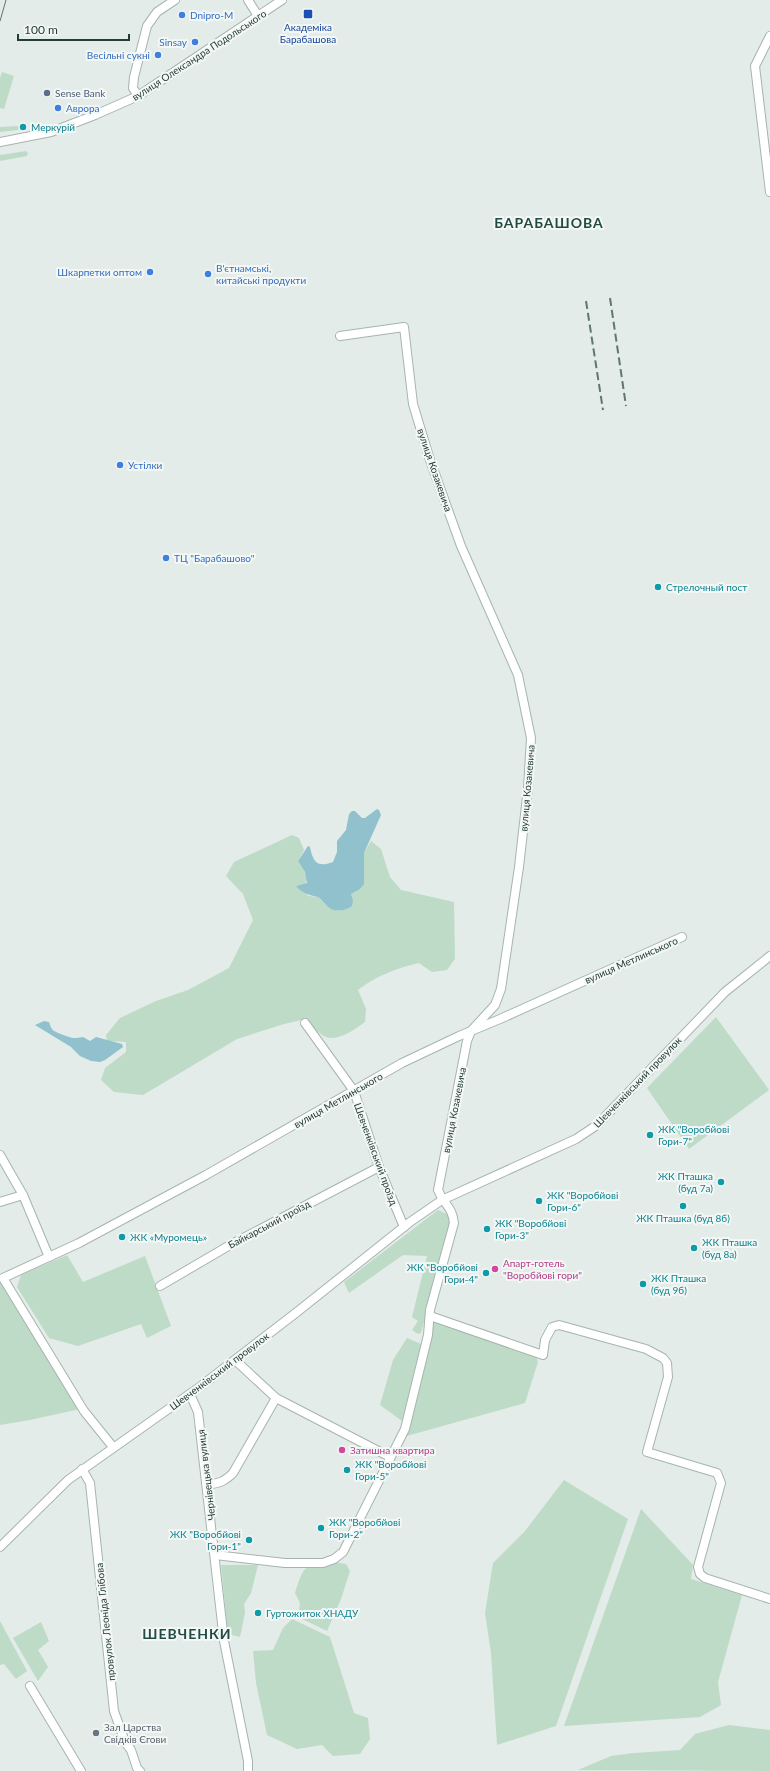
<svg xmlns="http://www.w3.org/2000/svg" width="770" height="1771" viewBox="0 0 770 1771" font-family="Lato,sans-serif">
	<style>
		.green { fill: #bedbc7 }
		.water { fill: #90c1cc }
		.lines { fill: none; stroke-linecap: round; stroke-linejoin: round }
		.minor-casing { stroke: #a6b4af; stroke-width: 10 }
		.minor { stroke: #fff; stroke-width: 8 }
		.tram { stroke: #5f7771; stroke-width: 1 }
		.rail { stroke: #5f7771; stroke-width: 2; stroke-dasharray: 8 4; stroke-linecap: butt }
		.transit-dot { fill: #1a4fb4; stroke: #f3f8f6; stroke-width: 1.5 }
		.shop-dot { fill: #3f7fe0; stroke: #f3f8f6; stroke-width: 1.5 }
		.service-dot { fill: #5c6f8a; stroke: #f3f8f6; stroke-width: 1.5 }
		.culture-dot { fill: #0f9aa8; stroke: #f3f8f6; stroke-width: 1.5 }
		.hotel-dot { fill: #d1479c; stroke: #f3f8f6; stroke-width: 1.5 }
		.worship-dot { fill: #6b7280; stroke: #f3f8f6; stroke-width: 1.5 }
		.labels { text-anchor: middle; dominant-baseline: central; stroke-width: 4; stroke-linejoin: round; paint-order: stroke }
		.shop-label { font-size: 10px; fill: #366cbe; stroke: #f3f8f6; text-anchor: start }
		.transit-label { font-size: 10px; fill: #164399; stroke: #f3f8f6 }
		.street-label { font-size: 10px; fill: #243c36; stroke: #f3f8f6 }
		.service-label { font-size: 10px; fill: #4e5e75; stroke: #f3f8f6; text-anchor: start }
		.culture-label { font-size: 10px; fill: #0d838f; stroke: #f3f8f6; text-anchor: start }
		.hotel-label { font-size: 10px; fill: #b23c85; stroke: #f3f8f6; text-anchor: start }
		.worship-label { font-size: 10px; fill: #5b616d; stroke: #f3f8f6; text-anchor: start }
		.district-label { font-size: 14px; font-weight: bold; letter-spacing: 1px; fill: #224c43; stroke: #f3f8f6 }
	</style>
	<rect width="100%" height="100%" fill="#e3ece8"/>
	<g class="green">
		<polygon points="2,72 14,76 4,109 0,108 0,78"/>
		<polygon points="20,126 18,130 0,132 0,127"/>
		<polygon points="26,151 28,153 27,156 0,161 0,155"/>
		<path d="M292,835L299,838L304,850L298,861L303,868L307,879L305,884L296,886L309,896L318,897L329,908L340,911L353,900L351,894L360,889L364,877L363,868L364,853L371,841L381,849L390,877L401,890L454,902L455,959L447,970L432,972L419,963C397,968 376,976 358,990L366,1009L365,1022C354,1030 335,1044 322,1035C316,1031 311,1024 306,1019L284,1024L237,1039L143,1095L114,1092L101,1080L105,1068L126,1052V1042L107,1041L106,1035L120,1018L156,1001L188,990L229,968L253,920L243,894L226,876L234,862Z"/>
		<polygon points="716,1017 769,1090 689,1149 647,1088"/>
		<polygon points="438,1210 449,1215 451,1219 421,1333 418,1334 412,1330 418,1321 412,1317 427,1256 403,1255 349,1293 344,1282"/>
		<polygon points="67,1255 83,1282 145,1256 171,1326 147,1338 141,1324 78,1346 49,1338 17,1287 21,1275"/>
		<polygon points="0,1283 1,1283 80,1409 30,1420 0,1425"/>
		<polygon points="432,1320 536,1356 538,1362 525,1403 403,1437"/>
		<polygon points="407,1338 421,1344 402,1421 380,1405 393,1360"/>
		<polygon points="564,1480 628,1519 556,1726 497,1745 491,1653 485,1613 493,1563 525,1531"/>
		<polygon points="641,1509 693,1565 691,1579 742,1595 718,1682 721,1705 700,1717 564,1726"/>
		<path d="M332,1562L346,1564L350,1571L341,1599L327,1631L298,1617L300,1603L295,1593C304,1565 303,1566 332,1562Z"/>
		<polygon points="221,1565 258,1565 251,1593 244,1604 245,1613 240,1637 228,1634"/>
		<polygon points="292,1619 330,1637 354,1713 368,1718 370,1739 360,1754 333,1756 322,1745 297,1749 267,1735 256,1683 253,1651 273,1650 283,1628"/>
		<polygon points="0,1621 27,1671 16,1679 4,1664 0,1665"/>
		<polygon points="41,1622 49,1641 38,1650 48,1667 38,1681 13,1638"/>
		<polygon points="729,1725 770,1730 770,1771 578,1770 611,1756 634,1753 680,1750 695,1734"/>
	</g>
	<g class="water">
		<path d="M377,809L379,810L381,815L364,853V884L360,889L351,894L353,900L352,906C346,911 333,913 327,906C324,903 322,900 318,897C309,895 302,893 296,886L307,883L305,872L298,861L308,846L310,847C313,862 317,868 333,862L337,852V841L346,830L349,814L352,811H355L362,818H365Z"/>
		<path d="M44,1021L49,1022C50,1025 51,1029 54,1031C58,1033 72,1039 76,1038C79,1038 81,1037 83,1037L90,1041L96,1037L122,1044L123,1047L105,1060L100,1062L91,1061L80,1056L71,1047L35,1025Z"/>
	</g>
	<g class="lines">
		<defs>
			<g id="minor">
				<polyline points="248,0 258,16"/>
				<polyline points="770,36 755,66 770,192"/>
				<polyline points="138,96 133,88 134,77 147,26 157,12 175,0"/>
				<polyline points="0,142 51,132 95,115 138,96 282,0"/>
				<polyline points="305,1023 354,1091 379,1167 404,1227"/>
				<polyline points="0,1155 23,1195 49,1257"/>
				<polyline points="0,1202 23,1195"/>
				<polyline points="160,1286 230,1245 379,1167"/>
				<polyline points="430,1316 543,1355 545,1340 552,1327 559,1325 646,1349 663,1358 667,1363 668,1377 647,1452 717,1473 721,1483 698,1567 700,1574 705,1578 770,1599"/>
				<polyline points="235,1360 276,1398 390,1457"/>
				<polyline points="190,1394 198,1412 224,1641 248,1761 248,1771"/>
				<polyline points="113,1447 84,1411 3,1278 79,1243 206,1175 402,1063 459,1036 500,1019 682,937"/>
				<polyline points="82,1469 90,1483 114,1711 125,1742 131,1750 137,1768 140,1771"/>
				<path d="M207,1484C219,1484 225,1481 233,1473L276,1398"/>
				<polyline points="0,1547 68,1480 201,1386 297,1312 410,1222 442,1200 576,1139 597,1125 725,992 770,956"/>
				<path d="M215,1555L285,1563H323L334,1559L343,1552L405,1429L428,1335L430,1310L454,1223C452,1206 444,1205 438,1190L467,1041L471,1031L495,1005L501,989L519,867L528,788L531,738L518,675L461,546L430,460L413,404L404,327L340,336"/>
				<polyline points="30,1686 81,1771"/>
			</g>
		</defs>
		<use href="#minor" class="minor-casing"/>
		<use href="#minor" class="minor"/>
		<polyline class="tram" points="0,21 6,0"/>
		<g class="rail">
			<polyline points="610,298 626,406"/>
			<polyline points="586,301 603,410"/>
		</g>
	</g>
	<rect class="transit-dot" x="303" y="9" width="10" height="10" rx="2"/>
	<g class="shop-dot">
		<circle cx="182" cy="15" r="4"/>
		<circle cx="195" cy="42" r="4"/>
		<circle cx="158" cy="55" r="4"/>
		<circle cx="58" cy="108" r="4"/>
		<circle cx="150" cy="272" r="4"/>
		<circle cx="208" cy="274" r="4"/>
		<circle cx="120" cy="465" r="4"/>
		<circle cx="166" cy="558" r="4"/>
	</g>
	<circle class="service-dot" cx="47" cy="93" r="4"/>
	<g class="culture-dot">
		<circle cx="23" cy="127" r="4"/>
		<circle cx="658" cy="587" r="4"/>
		<circle cx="650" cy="1135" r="4"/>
		<circle cx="721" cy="1182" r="4"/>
		<circle cx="539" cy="1201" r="4"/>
		<circle cx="683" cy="1206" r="4"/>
		<circle cx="487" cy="1229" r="4"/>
		<circle cx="122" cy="1237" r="4"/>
		<circle cx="694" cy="1248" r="4"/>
		<circle cx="486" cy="1273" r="4"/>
		<circle cx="643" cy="1284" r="4"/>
		<circle cx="347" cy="1470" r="4"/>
		<circle cx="321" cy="1528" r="4"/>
		<circle cx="249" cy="1540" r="4"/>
		<circle cx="258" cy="1613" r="4"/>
	</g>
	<g class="hotel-dot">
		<circle cx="495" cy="1269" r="4"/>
		<circle cx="342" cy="1450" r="4"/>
	</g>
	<circle class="worship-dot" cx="96" cy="1733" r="4"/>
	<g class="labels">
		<g class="shop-label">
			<text x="190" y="15">Dnipro-M</text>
			<text x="187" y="42" text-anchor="end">Sinsay</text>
			<text x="150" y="55" text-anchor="end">Весільні сукні</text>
			<text x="66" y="108">Аврора</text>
			<text x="216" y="268">В'єтнамські,<tspan x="216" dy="12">китайські продукти</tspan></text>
			<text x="142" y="272" text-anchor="end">Шкарпетки оптом</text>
			<text x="128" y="465">Устілки</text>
			<text x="174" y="558">ТЦ "Барабашово"</text>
		</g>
		<g class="transit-label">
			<text x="308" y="27">Академіка<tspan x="308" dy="12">Барабашова</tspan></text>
		</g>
		<g class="street-label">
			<text transform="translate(199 55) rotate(-33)">вулиця Олександра Подольського</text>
			<text transform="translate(435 470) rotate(71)">вулиця Козакевича</text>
			<text transform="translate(527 788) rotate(-85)">вулиця Козакевича</text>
			<text transform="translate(631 960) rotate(-24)">вулиця Метлинського</text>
			<text transform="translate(637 1082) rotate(-46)">Шевченківський провулок</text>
			<text transform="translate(338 1100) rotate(-30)">вулиця Метлинського</text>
			<text transform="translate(454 1110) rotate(-79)">вулиця Козакевича</text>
			<text transform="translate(376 1154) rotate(70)">Шевченківський проїзд</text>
			<text transform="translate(269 1224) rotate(-28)">Байкарський проїзд</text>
			<text transform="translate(219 1371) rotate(-37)">Шевченківський провулок</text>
			<text transform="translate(206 1475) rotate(-97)">Чернівецька вулиця</text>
			<text transform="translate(105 1622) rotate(-96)">провулок Леоніда Глібова</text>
		</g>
		<g class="service-label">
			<text x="55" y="93">Sense Bank</text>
		</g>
		<g class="culture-label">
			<text x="31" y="127">Меркурій</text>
			<text x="666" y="587">Стрелочный пост</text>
			<text x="658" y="1129">ЖК "Воробйові<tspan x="658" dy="12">Гори-7"</tspan></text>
			<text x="713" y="1176" text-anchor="end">ЖК Пташка<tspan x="713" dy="12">(буд 7а)</tspan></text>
			<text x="547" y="1195">ЖК "Воробйові<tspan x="547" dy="12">Гори-6"</tspan></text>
			<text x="683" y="1218" text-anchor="middle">ЖК Пташка (буд 8б)</text>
			<text x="495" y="1223">ЖК "Воробйові<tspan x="495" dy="12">Гори-3"</tspan></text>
			<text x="130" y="1237">ЖК «Муромець»</text>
			<text x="702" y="1242">ЖК Пташка<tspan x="702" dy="12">(буд 8а)</tspan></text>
			<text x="478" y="1267" text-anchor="end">ЖК "Воробйові<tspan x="478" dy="12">Гори-4"</tspan></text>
			<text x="651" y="1278">ЖК Пташка<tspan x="651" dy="12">(буд 9б)</tspan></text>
			<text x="355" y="1464">ЖК "Воробйові<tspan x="355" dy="12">Гори-5"</tspan></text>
			<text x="329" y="1522">ЖК "Воробйові<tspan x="329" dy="12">Гори-2"</tspan></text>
			<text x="241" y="1534" text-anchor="end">ЖК "Воробйові<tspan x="241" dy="12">Гори-1"</tspan></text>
			<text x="266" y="1613">Гуртожиток ХНАДУ</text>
		</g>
		<g class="hotel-label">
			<text x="503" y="1263">Апарт-готель<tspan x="503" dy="12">"Воробйові гори"</tspan></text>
			<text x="350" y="1450">Затишна квартира</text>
		</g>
		<g class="worship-label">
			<text x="104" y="1727">Зал Царства<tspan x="104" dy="12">Свідків Єгови</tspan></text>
		</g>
		<g class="district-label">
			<text x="549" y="222">БАРАБАШОВА</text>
			<text x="187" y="1633">ШЕВЧЕНКИ</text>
		</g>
	</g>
	<path d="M18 34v6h111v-6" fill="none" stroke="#243c36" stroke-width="2"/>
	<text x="24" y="34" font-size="12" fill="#243c36" stroke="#f3f8f6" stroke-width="3" paint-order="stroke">100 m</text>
</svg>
